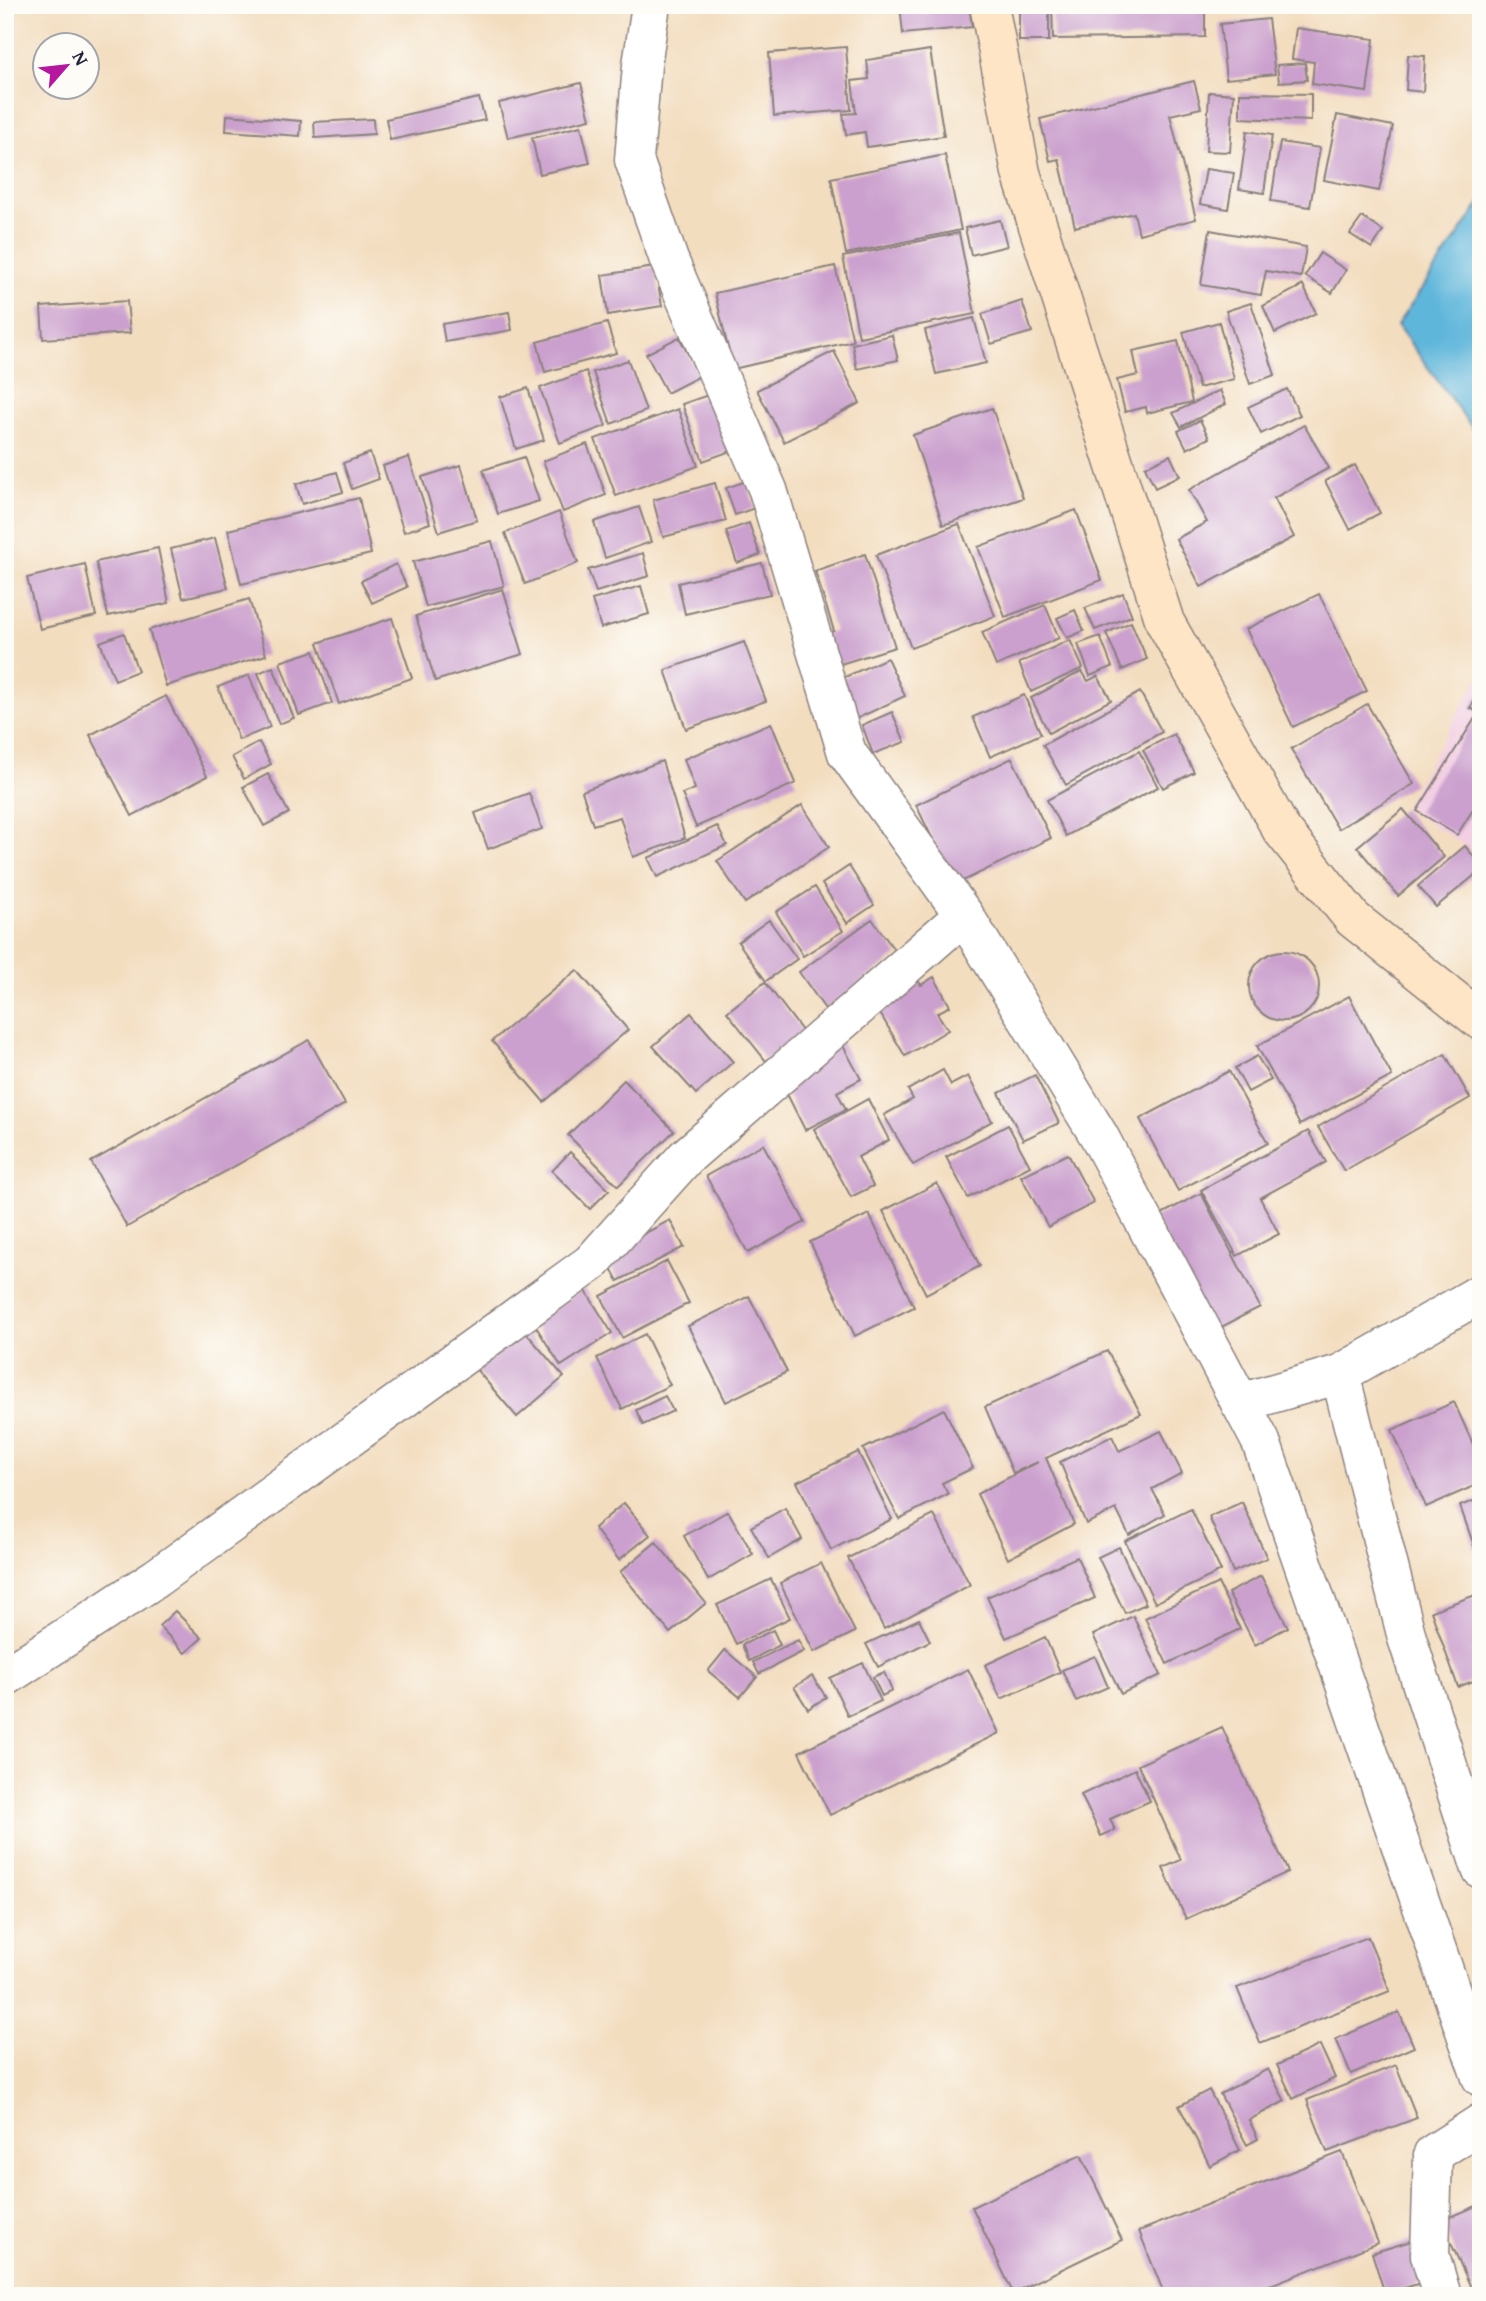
<svg xmlns="http://www.w3.org/2000/svg" width="1486" height="2301" viewBox="0 0 1486 2301" font-family="'Gentium Book Plus',serif">
	<style>
		.built { fill: #f2cfe2 }
		.water { fill: #5eb6db; stroke: #406c8b; stroke-width: 2 }
		.building { fill: #cba0ce }
		.lines { fill: none; stroke-linecap: round; stroke-linejoin: round }
		.street-casing { stroke: #8a807d; stroke-width: 41 }
		.secondary-casing { stroke: #8a807d; stroke-width: 41 }
		.street { stroke: #fff; stroke-width: 38 }
		.secondary { stroke: #fde5c5; stroke-width: 38 }
	</style>
	<rect width="100%" height="100%" fill="#fdfcf7"/>
	<filter id="ink" filterUnits="userSpaceOnUse"><feTurbulence type="fractalNoise" baseFrequency=".0143" numOctaves="2"/><feDisplacementMap in="SourceGraphic" scale="14" xChannelSelector="R" yChannelSelector="G"/><feConvolveMatrix kernelMatrix="1 2 1 2 8 2 1 2 1" color-interpolation-filters="sRGB"/></filter>
	<filter id="wash" filterUnits="userSpaceOnUse"><feTurbulence type="fractalNoise" baseFrequency=".00686" numOctaves="4" result="noise"/><feDisplacementMap in="SourceGraphic" scale="28" xChannelSelector="R" yChannelSelector="G"/><feGaussianBlur stdDeviation="1.57" result="paint"/><feColorMatrix in="noise" values="0 0 0 0 0 0 0 0 0 0 0 0 0 0 0 0 0 1.4 0 .05"/><feComposite in="paint" operator="in"/></filter>
	<g filter="url(#wash)">
		<rect width="100%" height="100%" fill="#f3ddbf"/>
		<polygon class="built" points="1481,674 1481,856 1404,807"/>
		<polygon class="water" points="1481,202 1481,440 1397,325"/>
		<g id="blocks">
			<g class="building">
				<polygon points="900,5 969,5 972,27 903,34"/>
				<rect x="1019" y="5" width="30" height="36"/>
				<polygon points="1052,5 1205,5 1205,37 1053,39"/>
				<polygon points="1268,19 1275,74 1226,79 1220,24"/>
				<polygon points="1296,28 1374,39 1367,92 1312,84 1314,62 1292,59"/>
				<polygon points="846,47 851,110 774,116 769,53"/>
				<polygon points="930,50 944,136 867,147 865,132 846,135 843,114 856,113 852,81 869,79 867,60"/>
				<polygon points="1408,55 1425,56 1423,92 1406,90"/>
				<polygon points="1305,63 1307,80 1279,82 1277,65"/>
				<polygon points="1194,81 1201,108 1170,115 1196,219 1139,234 1134,213 1075,227 1059,159 1050,161 1040,119"/>
				<polygon points="581,83 590,119 508,138 499,103"/>
				<polygon points="1209,92 1234,94 1230,152 1206,151"/>
				<polygon points="1240,93 1311,94 1311,121 1240,118"/>
				<polygon points="479,98 485,120 390,140 386,119"/>
				<polygon points="227,115 301,121 300,136 226,131"/>
				<polygon points="1337,115 1393,126 1379,191 1324,180"/>
				<polygon points="373,119 374,134 315,138 314,122"/>
				<polygon points="581,126 590,163 540,174 532,138"/>
				<polygon points="1247,131 1272,135 1264,193 1239,189"/>
				<polygon points="1280,142 1320,148 1310,207 1271,201"/>
				<polygon points="945,155 961,230 846,254 831,178"/>
				<polygon points="1206,169 1234,173 1228,209 1200,204"/>
				<polygon points="1362,217 1383,231 1372,248 1350,234"/>
				<polygon points="1000,220 1007,246 971,255 965,228"/>
				<polygon points="1210,230 1306,247 1301,277 1266,271 1261,295 1201,285"/>
				<polygon points="959,233 975,314 859,337 843,257"/>
				<polygon points="1320,253 1346,270 1332,293 1305,276"/>
				<polygon points="835,266 853,341 733,369 715,293"/>
				<polygon points="655,267 662,306 608,315 602,275"/>
				<polygon points="1303,285 1316,313 1275,333 1263,306"/>
				<polygon points="127,301 130,333 43,339 41,307"/>
				<polygon points="1022,301 1032,332 991,344 982,314"/>
				<polygon points="1251,303 1275,375 1250,384 1226,311"/>
				<polygon points="509,312 512,330 445,342 442,324"/>
				<polygon points="974,318 986,363 936,374 925,330"/>
				<polygon points="1219,322 1234,379 1199,388 1183,332"/>
				<polygon points="607,323 616,353 545,372 537,342"/>
				<polygon points="892,335 898,360 857,369 852,344"/>
				<polygon points="679,337 700,376 667,393 646,354"/>
				<polygon points="1178,341 1192,402 1147,413 1146,407 1125,412 1117,380 1138,375 1133,351"/>
				<polygon points="834,351 860,403 784,442 757,390"/>
				<polygon points="628,360 646,411 611,424 593,372"/>
				<polygon points="586,371 606,426 560,443 540,388"/>
				<polygon points="528,388 544,440 516,449 500,397"/>
				<polygon points="1287,389 1300,415 1261,434 1248,407"/>
				<polygon points="1220,390 1226,404 1181,427 1173,413"/>
				<polygon points="711,394 731,451 703,461 682,404"/>
				<polygon points="992,408 1023,498 943,525 913,435"/>
				<polygon points="678,409 698,466 616,496 595,439"/>
				<polygon points="1200,420 1209,438 1187,449 1178,431"/>
				<polygon points="1304,425 1329,468 1274,498 1294,537 1201,587 1176,539 1207,522 1189,490"/>
				<polygon points="587,444 606,495 563,512 543,461"/>
				<polygon points="370,453 379,479 352,489 343,463"/>
				<polygon points="1170,455 1180,476 1155,488 1145,467"/>
				<polygon points="409,457 430,523 404,532 383,466"/>
				<polygon points="524,457 539,501 498,514 483,470"/>
				<polygon points="461,465 477,520 439,532 422,477"/>
				<polygon points="1355,465 1380,513 1350,529 1325,481"/>
				<polygon points="337,472 343,492 302,504 296,484"/>
				<polygon points="746,481 755,508 735,515 726,488"/>
				<polygon points="715,483 726,521 663,537 653,500"/>
				<polygon points="359,498 371,554 241,584 228,530"/>
				<polygon points="639,507 651,542 605,558 594,522"/>
				<polygon points="1076,510 1102,580 1005,617 978,547"/>
				<polygon points="559,512 578,563 525,584 505,533"/>
				<polygon points="749,523 760,555 737,563 726,531"/>
				<polygon points="959,524 995,616 911,648 876,555"/>
				<polygon points="215,538 228,588 183,598 171,549"/>
				<polygon points="492,541 504,586 426,607 413,562"/>
				<polygon points="158,548 169,603 108,616 96,562"/>
				<polygon points="643,553 649,576 596,592 588,570"/>
				<polygon points="865,554 895,647 834,666 823,635 834,631 815,571"/>
				<polygon points="762,563 770,594 685,614 678,583"/>
				<polygon points="85,564 96,616 40,629 27,578"/>
				<polygon points="396,564 407,587 372,603 361,581"/>
				<polygon points="641,586 649,614 601,628 592,600"/>
				<polygon points="503,589 523,654 435,681 416,616"/>
				<polygon points="1123,593 1132,616 1095,630 1085,608"/>
				<polygon points="1319,594 1367,691 1293,727 1246,629"/>
				<polygon points="249,599 266,655 166,686 149,630"/>
				<polygon points="1045,605 1059,638 996,666 982,632"/>
				<polygon points="1075,610 1084,631 1067,638 1057,618"/>
				<polygon points="392,618 412,678 339,704 318,643"/>
				<polygon points="1131,622 1147,659 1122,670 1106,633"/>
				<polygon points="124,633 138,671 115,680 100,642"/>
				<polygon points="1100,636 1112,667 1090,676 1078,644"/>
				<polygon points="1070,640 1083,668 1031,692 1019,663"/>
				<polygon points="744,642 766,701 686,729 665,670"/>
				<polygon points="314,651 332,703 299,715 280,662"/>
				<polygon points="887,658 905,696 856,719 838,680"/>
				<polygon points="273,667 294,718 279,724 258,673"/>
				<polygon points="1082,671 1088,681 1098,676 1111,700 1049,733 1031,698"/>
				<polygon points="249,675 270,727 239,740 218,687"/>
				<polygon points="1481,691 1481,714 1470,708"/>
				<polygon points="1140,692 1162,732 1066,785 1043,745"/>
				<polygon points="1024,695 1041,734 990,757 973,717"/>
				<polygon points="166,696 207,776 132,816 90,735"/>
				<polygon points="1367,704 1414,784 1338,829 1291,749"/>
				<polygon points="892,712 905,742 873,754 862,725"/>
				<polygon points="1477,715 1481,718 1481,797 1457,835 1417,811"/>
				<polygon points="771,723 796,783 696,827 682,794 695,789 684,759"/>
				<polygon points="1174,734 1194,772 1163,788 1143,750"/>
				<polygon points="259,742 271,764 244,779 232,757"/>
				<polygon points="1139,751 1158,787 1066,836 1047,800"/>
				<polygon points="1012,758 1051,838 955,885 916,805"/>
				<polygon points="662,761 685,838 633,857 620,817 593,825 582,791"/>
				<polygon points="268,774 289,813 264,826 243,787"/>
				<polygon points="529,793 542,829 488,849 475,813"/>
				<polygon points="802,805 829,847 745,903 717,861"/>
				<polygon points="1403,809 1444,857 1398,896 1357,847"/>
				<polygon points="717,826 727,845 657,877 648,858"/>
				<polygon points="1465,846 1481,865 1481,870 1436,907 1418,886"/>
				<polygon points="849,866 874,905 847,923 822,884"/>
				<polygon points="815,887 843,931 803,956 776,912"/>
				<polygon points="872,919 898,955 825,1009 799,972"/>
				<polygon points="769,920 797,959 766,981 738,942"/>
				<circle cx="1284" cy="986" r="35"/>
				<polygon points="577,970 628,1030 544,1102 492,1041"/>
				<polygon points="913,972 921,985 934,977 950,1006 937,1013 948,1030 905,1056 871,998"/>
				<polygon points="765,982 803,1032 766,1061 727,1012"/>
				<polygon points="1349,996 1392,1076 1300,1125 1257,1046"/>
				<polygon points="691,1013 733,1062 696,1094 653,1046"/>
				<polygon points="309,1040 345,1104 127,1227 91,1162"/>
				<polygon points="841,1042 861,1079 837,1092 846,1109 805,1130 783,1086"/>
				<polygon points="1445,1054 1470,1098 1344,1171 1318,1127"/>
				<polygon points="1257,1056 1271,1080 1248,1092 1235,1068"/>
				<polygon points="943,1070 951,1085 968,1076 992,1121 913,1165 884,1115 913,1099 908,1090"/>
				<polygon points="1229,1071 1268,1143 1178,1191 1140,1119"/>
				<polygon points="1035,1075 1059,1123 1023,1140 999,1093"/>
				<polygon points="624,1080 674,1131 618,1186 568,1135"/>
				<polygon points="868,1099 889,1140 858,1157 873,1186 851,1197 814,1129"/>
				<polygon points="1008,1125 1030,1166 968,1198 946,1157"/>
				<polygon points="1308,1131 1326,1162 1260,1198 1279,1234 1237,1256 1201,1190"/>
				<polygon points="763,1144 805,1222 748,1253 706,1176"/>
				<polygon points="570,1152 609,1190 590,1209 552,1171"/>
				<polygon points="1068,1154 1094,1203 1048,1227 1021,1176"/>
				<polygon points="937,1183 980,1266 926,1294 883,1211"/>
				<polygon points="1201,1193 1260,1307 1214,1331 1154,1218"/>
				<polygon points="869,1214 914,1307 855,1336 810,1242"/>
				<polygon points="670,1220 684,1247 618,1281 604,1255"/>
				<polygon points="667,1261 689,1303 622,1338 601,1296"/>
				<polygon points="584,1288 612,1333 561,1366 533,1322"/>
				<polygon points="749,1296 787,1372 726,1402 688,1326"/>
				<polygon points="522,1328 564,1377 517,1417 475,1368"/>
				<polygon points="645,1334 670,1385 622,1409 597,1358"/>
				<polygon points="1107,1351 1141,1414 1046,1458 1074,1524 1008,1559 977,1494 1038,1462 1013,1473 985,1407"/>
				<polygon points="665,1396 673,1411 643,1425 636,1410"/>
				<polygon points="1454,1402 1476,1451 1481,1449 1481,1483 1426,1507 1392,1430"/>
				<polygon points="944,1409 973,1468 942,1483 948,1494 899,1519 863,1449"/>
				<polygon points="1161,1431 1182,1473 1152,1489 1165,1514 1129,1535 1116,1509 1086,1524 1060,1462 1112,1436 1119,1451"/>
				<polygon points="858,1452 892,1519 831,1550 797,1482"/>
				<polygon points="1481,1498 1481,1563 1480,1563 1460,1506"/>
				<polygon points="1242,1502 1267,1558 1233,1572 1209,1517"/>
				<polygon points="624,1503 650,1535 619,1560 594,1528"/>
				<polygon points="785,1508 802,1539 769,1558 751,1527"/>
				<polygon points="1191,1509 1221,1571 1155,1603 1125,1541"/>
				<polygon points="728,1511 753,1554 708,1580 684,1536"/>
				<polygon points="934,1515 970,1585 884,1629 848,1558"/>
				<polygon points="656,1542 706,1603 670,1633 620,1572"/>
				<polygon points="1119,1547 1146,1604 1125,1613 1098,1557"/>
				<polygon points="1077,1557 1095,1598 1006,1638 987,1597"/>
				<polygon points="821,1563 855,1632 814,1652 780,1583"/>
				<polygon points="1261,1576 1288,1627 1255,1645 1228,1593"/>
				<polygon points="771,1579 790,1618 736,1644 717,1605"/>
				<polygon points="1218,1583 1240,1629 1167,1664 1145,1618"/>
				<polygon points="1481,1593 1481,1678 1458,1687 1431,1611"/>
				<polygon points="175,1611 202,1638 185,1653 159,1626"/>
				<polygon points="1133,1616 1161,1675 1121,1694 1093,1635"/>
				<polygon points="919,1619 930,1641 878,1667 866,1644"/>
				<polygon points="773,1630 780,1645 749,1661 742,1645"/>
				<polygon points="1045,1637 1060,1672 1001,1699 985,1665"/>
				<polygon points="798,1640 804,1651 759,1674 753,1662"/>
				<polygon points="725,1650 757,1677 740,1697 708,1671"/>
				<polygon points="1095,1656 1108,1687 1076,1701 1062,1670"/>
				<polygon points="863,1663 881,1701 848,1716 830,1678"/>
				<polygon points="968,1669 999,1733 830,1815 799,1752"/>
				<polygon points="884,1672 892,1691 882,1696 873,1677"/>
				<polygon points="812,1676 826,1697 808,1709 794,1687"/>
				<polygon points="1222,1727 1288,1872 1186,1919 1163,1868 1181,1860 1138,1765"/>
				<polygon points="1135,1769 1150,1801 1110,1819 1115,1830 1101,1836 1081,1795"/>
				<polygon points="1368,1937 1390,1991 1260,2043 1237,1988"/>
				<polygon points="1399,2012 1414,2047 1351,2074 1336,2039"/>
				<polygon points="1320,2045 1335,2078 1293,2099 1277,2065"/>
				<polygon points="1396,2065 1417,2118 1327,2152 1307,2100"/>
				<polygon points="1268,2069 1285,2101 1249,2120 1258,2139 1247,2145 1220,2094"/>
				<polygon points="1209,2090 1240,2150 1210,2166 1179,2106"/>
				<polygon points="1342,2152 1378,2243 1242,2296 1165,2296 1139,2231"/>
				<polygon points="1081,2155 1122,2240 1013,2293 972,2207"/>
				<polygon points="1481,2204 1481,2289 1473,2292 1441,2221"/>
				<polygon points="1411,2241 1424,2282 1385,2294 1372,2253"/>
			</g>
		</g>
	</g>
	<g filter="url(#ink)">
		<use href="#blocks" fill-opacity="0" stroke="#8a807d" stroke-width="2"/>
		<g class="lines">
			<defs>
				<g id="street">
					<polyline points="651,5 642,65 634,160 669,260 768,490 847,753 964,915 1099,1136 1261,1442 1481,2077"/>
					<polyline points="1340,1374 1407,1638 1481,1869"/>
					<polyline points="1240,1403 1340,1374 1481,1293"/>
					<polyline points="5,1677 156,1578 591,1263 686,1157 964,915"/>
					<polyline points="1442,2296 1430,2255 1433,2154 1481,2123"/>
				</g>
				<polyline id="secondary" points="989,5 1021,173 1165,622 1281,829 1353,919 1481,1021"/>
			</defs>
			<use href="#street" class="street-casing"/>
			<use href="#secondary" class="secondary-casing"/>
			<use href="#street" class="street"/>
			<use href="#secondary" class="secondary"/>
		</g>
	</g>
	<rect width="1486" height="2301" fill="none" stroke="#fdfcf7" stroke-width="28"/>
	<g transform="translate(66 66) rotate(62)"><circle r="33" fill="#fdfcf7" stroke="#a5a5ac" stroke-width="2"/>
	<path d="M0-5L12 26L0 18L-12 26Z" fill="#b5179e"/>
	<text y="-10" font-size="19" font-weight="bold" text-anchor="middle" fill="#22223b">N</text>
	</g>
</svg>
